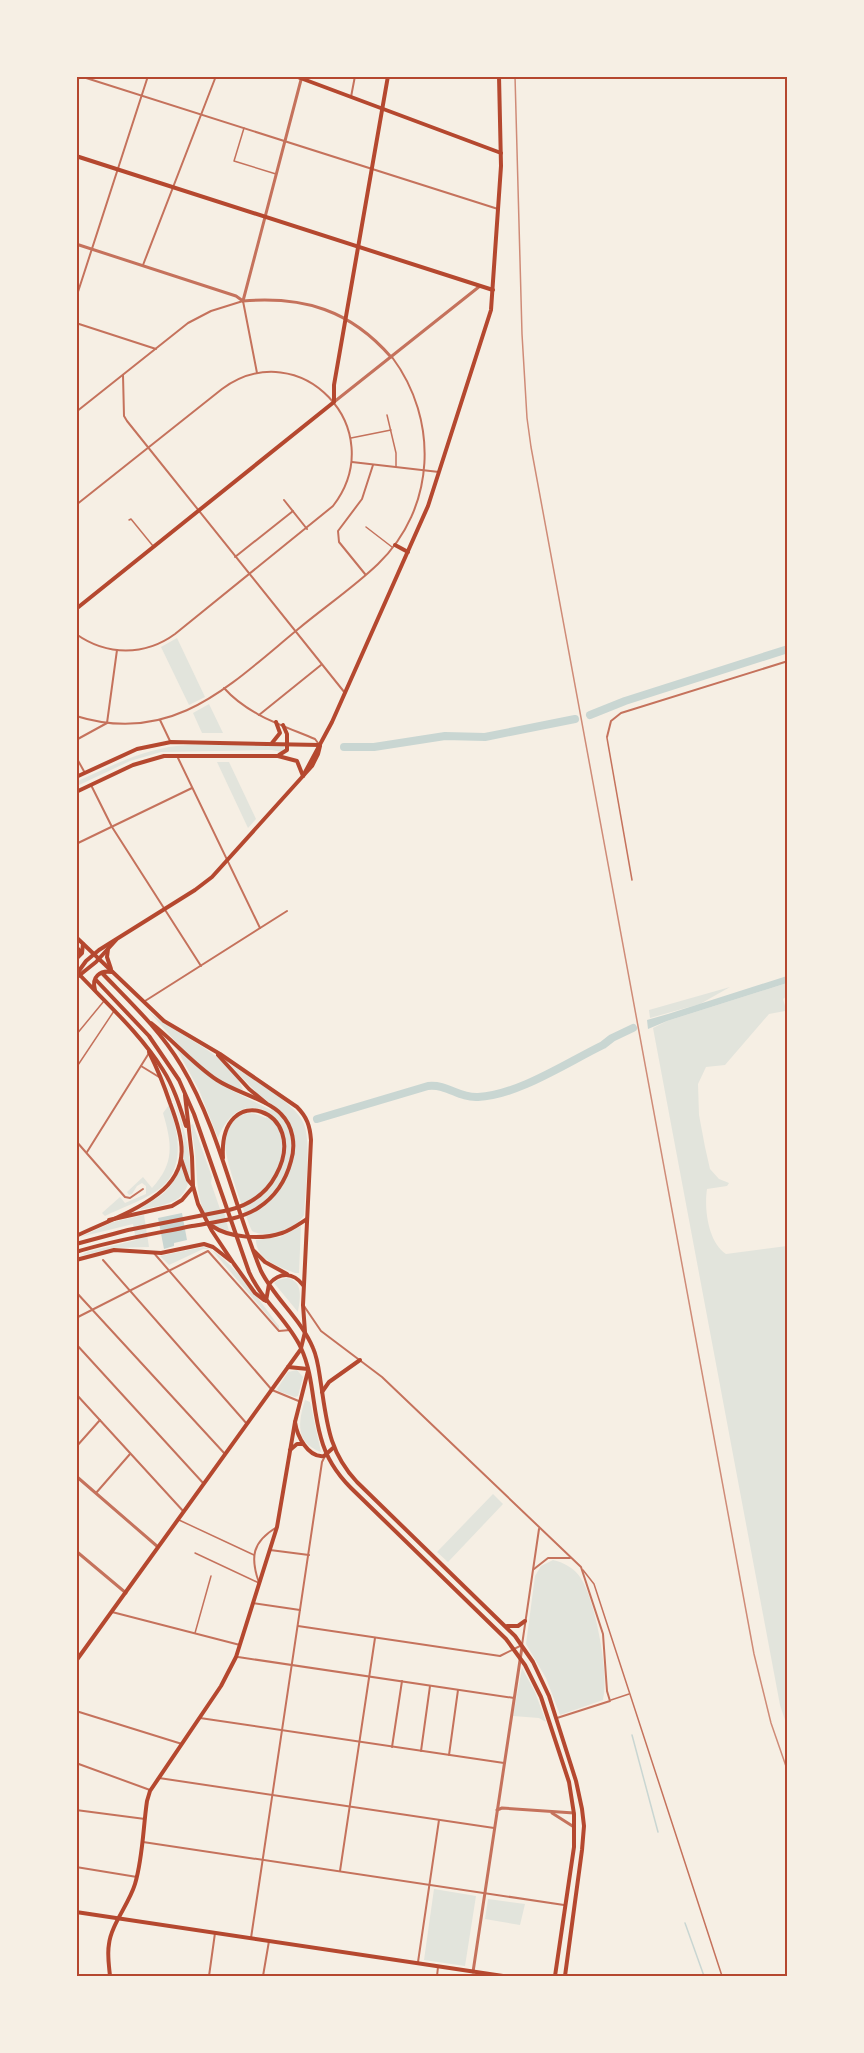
<svg xmlns="http://www.w3.org/2000/svg" width="864" height="2053" viewBox="0 0 864 2053" font-family="Mulish,sans-serif">
	<style>
		.green { fill: #e2e4dc }
		.water { fill: #c9d6d2 }
		.lines { fill: none; stroke-linecap: round; stroke-linejoin: round }
		.stream { stroke: #c9d6d2; stroke-width: 1.5 }
		.river { stroke: #c9d6d2; stroke-width: 8 }
		.service { stroke: #c5725c; stroke-width: 1.5 }
		.minor { stroke: #c5725c; stroke-width: 2 }
		.tertiary { stroke: #c5725c; stroke-width: 3 }
		.secondary { stroke: #b5482f; stroke-width: 4 }
		.primary { stroke: #b5482f; stroke-width: 4 }
		.trunk { stroke: #b5482f; stroke-width: 4 }
		.rail { stroke: #cf8b77; stroke-width: 1.5 }
		.neatline { fill: none; stroke: #b5482f; stroke-width: 2 }
	</style>
	<rect width="100%" height="100%" fill="#f6efe4"/>
	<g class="green">
		<polygon points="177,638 205,697 189,705 161,647"/>
		<polygon points="209,704 223,733 202,733 193,713"/>
		<path d="M188,745H283L285,750L282,752L272,750L161,752L130,761L77,786L76,782C113,765 147,747 188,745Z"/>
		<polygon points="217,762 229,762 256,819 248,828"/>
		<path d="M787,983V996L783,999L785,1006V1011L769,1014L725,1065L706,1067L698,1084L699,1115L705,1147L710,1169L719,1179L729,1183L727,1186L707,1189C704,1209 708,1242 726,1254L787,1246V1726L780,1705L653,1028L667,1021Z"/>
		<polygon points="730,987 700,1004 650,1018 649,1010"/>
		<path d="M148,1011C175,1035 231,1054 243,1090C206,1082 173,1037 148,1011Z"/>
		<path d="M175,1046L201,1070L221,1085L271,1110L274,1106L258,1094L227,1062C247,1076 294,1102 303,1122C312,1139 305,1193 304,1215C296,1229 267,1239 252,1231C245,1214 222,1154 225,1138C226,1131 231,1123 236,1119C245,1110 256,1113 266,1118L269,1113C245,1099 227,1115 218,1138L199,1090Z"/>
		<path d="M162,1074C175,1099 207,1176 179,1198C168,1206 151,1207 139,1210C145,1204 157,1199 165,1192C200,1157 179,1112 162,1074Z"/>
		<path d="M169,1105C179,1134 187,1172 155,1192C141,1201 121,1208 105,1216L102,1213L120,1197L125,1203L146,1194V1186L142,1183L137,1186L132,1194L129,1195L127,1192L143,1177L152,1188C175,1163 172,1144 163,1113Z"/>
		<path d="M193,1124L212,1177L211,1183L220,1209L224,1212L229,1231C194,1224 198,1179 195,1152C194,1143 192,1134 191,1125Z"/>
		<polygon points="144,1215 149,1247 114,1248 79,1256 87,1252 136,1240 133,1224 80,1237 113,1222"/>
		<path d="M301,1226L299,1273H295C280,1267 256,1260 256,1240L280,1237Z"/>
		<path d="M203,1247C226,1250 264,1307 279,1326V1329L211,1249H203L169,1265L160,1256Z"/>
		<path d="M287,1278C304,1281 300,1299 298,1312L274,1283L278,1280Z"/>
		<polygon points="297,1370 303,1377 298,1396 295,1397 278,1391 277,1389 288,1372"/>
		<path d="M305,1400L310,1402L321,1452C295,1443 298,1422 305,1400Z"/>
		<polygon points="493,1494 503,1504 448,1562 437,1552"/>
		<path d="M553,1560C563,1562 574,1568 580,1577C595,1598 610,1676 603,1700L560,1715L546,1678L526,1644L535,1576L541,1566Z"/>
		<polygon points="522,1668 535,1692 546,1722 539,1718 513,1716"/>
		<polygon points="434,1889 476,1896 465,1966 424,1960"/>
		<polygon points="488,1899 525,1904 520,1925 485,1919"/>
	</g>
	<g class="water">
		<polygon points="787,976 787,983 667,1021 648,1029 647,1020 668,1014"/>
		<polygon points="182,1213 187,1240 174,1243 174,1246 164,1249 158,1218"/>
	</g>
	<g class="lines">
		<g class="stream">
			<polyline points="632,1735 658,1832"/>
			<polyline points="685,1923 704,1976"/>
		</g>
		<g class="river">
			<polyline points="590,715 625,701 788,649"/>
			<polyline points="344,747 374,747 445,736 485,737 575,719"/>
			<path d="M317,1119L428,1086C448,1084 458,1098 478,1097C518,1095 566,1063 603,1045L612,1038L633,1028"/>
		</g>
		<g class="service">
			<polyline points="244,128 234,161 276,174"/>
			<polyline points="387,415 396,453 396,467"/>
			<polyline points="351,438 391,430"/>
			<polyline points="129,520 131,519 153,546"/>
			<polyline points="366,527 392,547"/>
			<polyline points="607,738 632,880"/>
			<polyline points="76,1035 104,1001"/>
			<polyline points="76,1068 114,1011"/>
			<polyline points="179,1520 254,1555"/>
			<polyline points="195,1553 259,1583"/>
			<polyline points="583,1570 594,1584 722,1976"/>
			<polyline points="195,1633 211,1576"/>
			<polyline points="611,1700 629,1694"/>
		</g>
		<g class="minor">
			<polyline points="76,79 83,77 498,209"/>
			<polyline points="351,97 355,76"/>
			<polyline points="143,265 216,76"/>
			<polyline points="76,298 148,76"/>
			<polyline points="76,323 156,349"/>
			<polyline points="123,375 124,416 127,421 345,693"/>
			<polyline points="76,412 188,323 211,311 243,301 257,373"/>
			<polyline points="352,462 439,472"/>
			<polyline points="284,500 307,529"/>
			<path d="M76,505L222,389C300,332 392,429 333,506L175,634C145,656 107,656 76,634"/>
			<polyline points="235,557 293,511"/>
			<polyline points="365,574 339,542 338,531 362,499 373,465"/>
			<path d="M224,688C248,715 282,725 315,739L318,743"/>
			<polyline points="259,715 321,665"/>
			<path d="M76,716C172,746 229,686 297,630C323,608 353,588 378,564C436,508 439,420 392,357"/>
			<polyline points="160,720 170,741"/>
			<polyline points="607,737 611,721 621,713 788,661"/>
			<polyline points="76,740 107,723 117,650"/>
			<polyline points="76,757 85,773"/>
			<polyline points="178,758 260,928"/>
			<polyline points="91,785 112,827 201,966"/>
			<polyline points="76,844 192,788"/>
			<polyline points="145,1001 287,911"/>
			<polyline points="141,1066 159,1077"/>
			<polyline points="76,1141 125,1197 130,1198 143,1189"/>
			<polyline points="87,1152 149,1053"/>
			<polyline points="153,1252 272,1390 301,1402"/>
			<polyline points="103,1260 247,1424"/>
			<polyline points="76,1292 225,1454"/>
			<polyline points="304,1306 321,1331 382,1377 581,1567 603,1634 607,1691 610,1701 557,1718"/>
			<polyline points="76,1318 208,1251 279,1331 290,1330"/>
			<polyline points="76,1344 204,1484"/>
			<polyline points="76,1394 184,1512"/>
			<polyline points="76,1447 100,1420"/>
			<polyline points="96,1493 130,1454"/>
			<polyline points="270,1550 309,1555"/>
			<polyline points="534,1569 548,1558 570,1558"/>
			<path d="M259,1583C250,1557 252,1542 277,1527"/>
			<polyline points="253,1603 300,1610"/>
			<polyline points="112,1612 240,1645"/>
			<polyline points="298,1626 500,1656 522,1645 539,1529"/>
			<polyline points="238,1657 514,1698"/>
			<polyline points="76,1711 182,1744"/>
			<polyline points="200,1718 504,1763"/>
			<polyline points="392,1747 402,1681"/>
			<polyline points="421,1751 430,1686"/>
			<polyline points="449,1755 458,1690"/>
			<polyline points="76,1763 150,1790"/>
			<polyline points="159,1778 494,1828"/>
			<polyline points="76,1810 145,1819"/>
			<polyline points="76,1823 78,1811"/>
			<polyline points="143,1842 564,1905"/>
			<polyline points="76,1867 137,1877"/>
			<polyline points="340,1871 375,1638"/>
			<polyline points="251,1938 322,1462 325,1456"/>
			<polyline points="418,1962 439,1820"/>
			<polyline points="209,1976 215,1933"/>
			<polyline points="263,1976 269,1941"/>
			<polyline points="437,1976 438,1967"/>
		</g>
		<g class="tertiary">
			<polyline points="76,244 236,296 243,301"/>
			<polyline points="243,301 302,76"/>
			<path d="M243,301C304,296 350,310 391,357"/>
			<polyline points="334,402 480,286"/>
			<polyline points="76,1476 158,1547"/>
			<polyline points="76,1551 126,1593"/>
			<polyline points="497,1810 502,1808 574,1813"/>
			<polyline points="552,1813 574,1827"/>
			<polyline points="473,1972 522,1647"/>
		</g>
		<g class="secondary">
			<polyline points="295,76 501,153"/>
			<polyline points="76,156 493,290"/>
			<polyline points="272,743 280,733 276,722"/>
			<polyline points="279,755 287,750 287,734 283,725"/>
			<polyline points="76,777 137,749 171,742 320,745"/>
			<polyline points="76,792 133,765 164,756 278,756 297,761 303,776"/>
			<polyline points="76,1661 301,1349"/>
			<polyline points="76,1912 503,1976"/>
		</g>
		<g class="primary">
			<polyline points="395,545 408,552"/>
			<polyline points="76,609 334,402 334,385 388,76"/>
			<polyline points="303,776 332,722 428,506 491,310 501,166 499,76"/>
			<polyline points="76,975 86,961 99,950 195,890 212,877 312,766 318,754 320,746"/>
			<polyline points="76,978 96,962 116,940"/>
			<path d="M76,1236C103,1223 135,1212 158,1194C192,1168 183,1137 170,1103C164,1085 157,1068 149,1052"/>
			<path d="M76,1244L128,1230L229,1210C249,1205 266,1194 276,1175C312,1109 218,1078 223,1158"/>
			<path d="M76,1252C114,1240 153,1234 192,1226C214,1222 239,1220 258,1208C275,1197 286,1180 291,1161C296,1145 293,1126 281,1114C268,1100 235,1092 217,1080C193,1064 174,1041 151,1023"/>
			<polyline points="290,1450 297,1444 303,1444"/>
			<path d="M110,1976C109,1966 107,1954 109,1944C111,1925 129,1904 135,1884C143,1857 143,1828 147,1801L150,1791L221,1686L236,1657L277,1527L295,1422L308,1371"/>
		</g>
		<g class="trunk">
			<path d="M76,937L164,1021L220,1054L297,1107C307,1117 310,1126 311,1140L303,1305L305,1332L301,1348"/>
			<polyline points="76,947 80,951"/>
			<polyline points="108,949 107,957 111,969"/>
			<polyline points="76,959 82,953 83,944"/>
			<path d="M76,971C106,1003 140,1033 163,1070C174,1087 180,1107 186,1126"/>
			<path d="M103,974C131,1003 160,1030 181,1065C219,1128 233,1203 261,1271C275,1299 301,1319 313,1348C318,1359 319,1372 321,1384C327,1424 329,1452 357,1482L515,1636L533,1662L549,1696L576,1781L582,1809L584,1826L582,1850L565,1976"/>
			<path d="M96,980L149,1036L179,1080L194,1114L249,1272C262,1301 288,1320 301,1348C314,1376 312,1408 321,1438C326,1457 337,1474 351,1488L506,1639L525,1665L541,1697L569,1782L574,1814V1847L555,1976"/>
			<path d="M95,990C91,977 100,970 112,972"/>
			<polyline points="218,1055 249,1089 266,1103"/>
			<polyline points="185,1095 192,1157 193,1186 198,1204 212,1231 234,1264 255,1293 264,1300"/>
			<polyline points="181,1159 188,1180 193,1186"/>
			<polyline points="109,1220 172,1206 182,1200 193,1187"/>
			<path d="M212,1226C229,1238 262,1240 282,1233C291,1230 299,1224 307,1219"/>
			<polyline points="254,1251 265,1262 287,1274"/>
			<polyline points="76,1260 114,1250 161,1253 204,1244 213,1247 231,1261"/>
			<path d="M266,1301L269,1284C280,1272 293,1272 303,1285"/>
			<polyline points="288,1367 308,1369"/>
			<polyline points="322,1392 329,1382 360,1360"/>
			<path d="M295,1422C297,1436 308,1458 324,1456L333,1448"/>
			<polyline points="507,1626 518,1626 525,1621"/>
		</g>
		<polyline class="rail" points="515,76 522,334 527,418 531,447 754,1654 771,1723 788,1772"/>
	</g>
	<rect width="864" height="2053" fill="none" stroke="#f6efe4" stroke-width="156"/>
	<rect x="78" y="78" width="708" height="1897" class="neatline"/>
</svg>
